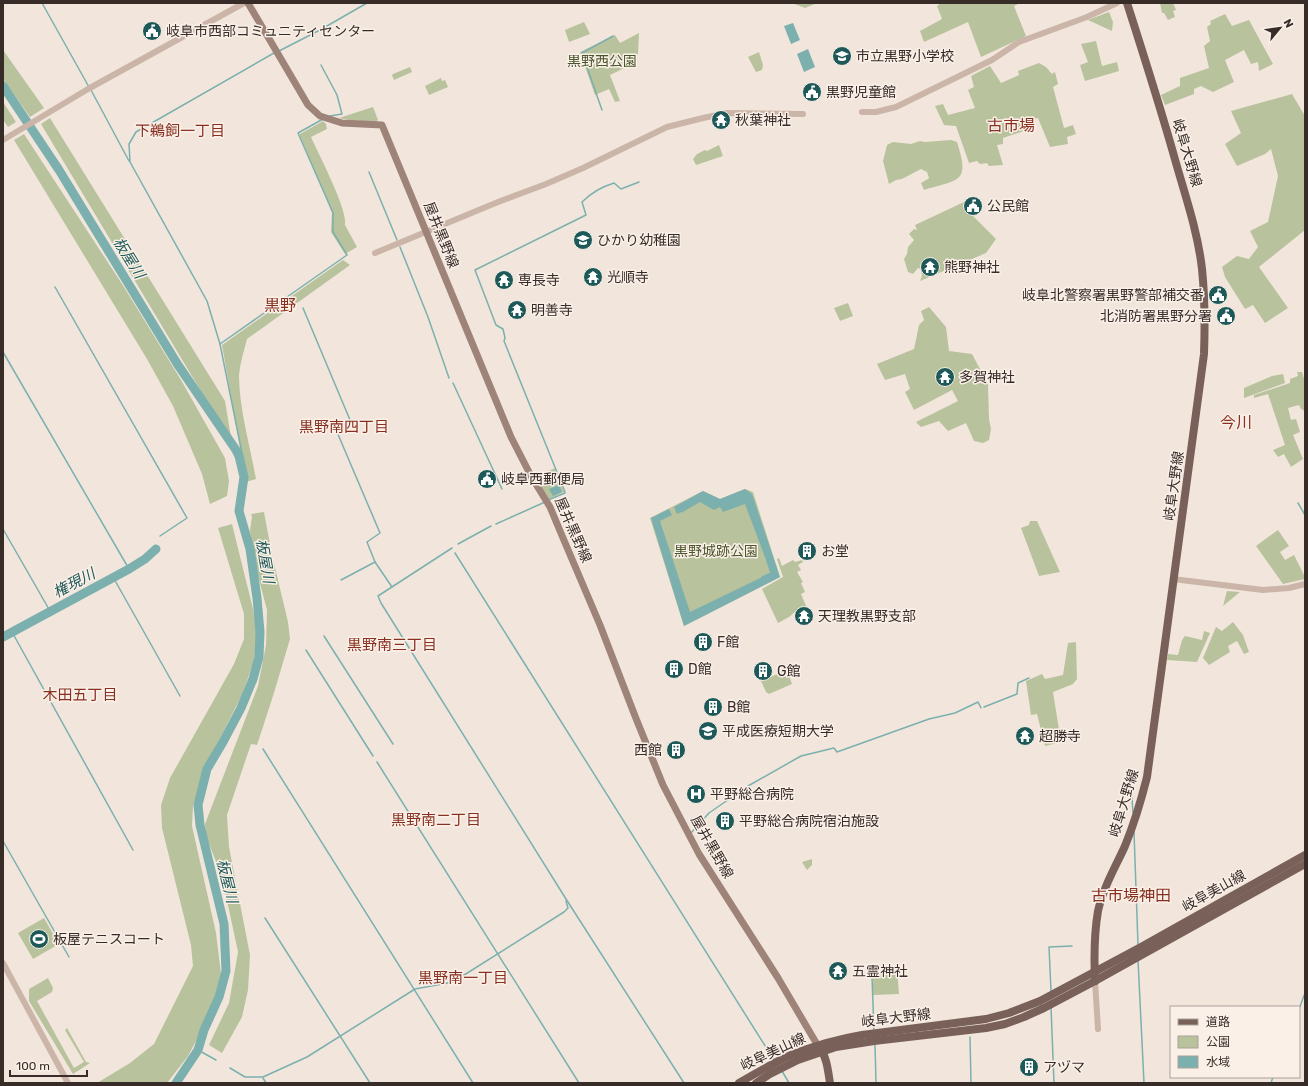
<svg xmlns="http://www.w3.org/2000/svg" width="1308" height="1086" viewBox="0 0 1308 1086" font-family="Rubik,'Noto Sans JP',sans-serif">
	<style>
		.green { fill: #b8c29c }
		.water { fill: #7bb0ae }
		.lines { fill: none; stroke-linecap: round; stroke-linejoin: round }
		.stream { stroke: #7bb0ae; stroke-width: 1.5 }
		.river { stroke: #7bb0ae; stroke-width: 9 }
		.tertiary { stroke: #cbb5a8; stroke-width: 6 }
		.secondary { stroke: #9e8379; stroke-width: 7 }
		.primary { stroke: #796159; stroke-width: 8 }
		.labels { text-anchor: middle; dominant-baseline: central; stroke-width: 3; stroke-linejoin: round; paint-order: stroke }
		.poi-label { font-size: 14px; fill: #372c28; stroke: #faf0e8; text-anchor: start }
		.park-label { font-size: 14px; fill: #4a562c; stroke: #faf0e8 }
		.street-label { font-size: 14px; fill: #372c28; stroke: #faf0e8 }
		.neighbourhood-label { font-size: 15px; fill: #873020; stroke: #faf0e8 }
		.water-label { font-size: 15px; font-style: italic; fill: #1d5958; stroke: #faf0e8 }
		.quarter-label { font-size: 16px; fill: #873020; stroke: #faf0e8 }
	</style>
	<rect width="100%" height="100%" fill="#f2e6dc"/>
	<g class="green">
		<polygon points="792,3 817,3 805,8"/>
		<polygon points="941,3 1020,3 1014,6 1026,36 981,57 968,22 924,42 920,31 942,19 937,6"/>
		<polygon points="1160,3 1173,3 1176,10 1173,11 1175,17 1168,20 1164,13 1162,13"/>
		<polygon points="1109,12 1113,22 1112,31 1088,20"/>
		<polygon points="1225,14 1232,26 1249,20 1273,64 1259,71 1258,62 1251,64 1244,50 1225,60 1234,82 1213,92 1201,86 1194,89 1194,94 1165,105 1161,95 1180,86 1180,78 1209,68 1204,46 1210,41 1207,27 1211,24 1210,21"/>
		<polygon points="584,22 590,34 569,42 565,30"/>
		<polygon points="639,33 638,54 632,57 635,63 610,75 620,101 615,102 609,89 595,95 580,52 615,35 620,43"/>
		<polygon points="1096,41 1102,66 1117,62 1119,71 1085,81 1080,65 1088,62 1081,44"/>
		<polygon points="3,50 44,108 30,117 3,79"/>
		<polygon points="759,52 763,65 762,70 756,72 748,57"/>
		<polygon points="1039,63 1046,67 1052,74 1055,72 1058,84 1053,87 1064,128 1073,125 1076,134 1067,137 1068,144 1050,147 1038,118 1023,120 1024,131 1003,138 1003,144 997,145 1003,165 989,166 987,163 980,164 977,161 969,163 956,126 944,125 935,106 943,104 948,115 975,108 968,90 974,87 971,76 990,66 1001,83 1019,75 1018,71"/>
		<polygon points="410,67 412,72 394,80 392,75 393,74"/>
		<polygon points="441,78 442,81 445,80 448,87 429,95 425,86"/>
		<polygon points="1292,94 1305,116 1305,230 1259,267 1288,308 1265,323 1253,305 1245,309 1225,277 1222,267 1237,256 1249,259 1258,247 1250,231 1268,222 1278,176 1271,149 1265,154 1237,166 1225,144 1241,133 1231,111"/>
		<polygon points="3,102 16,122 8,127 3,120"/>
		<polygon points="373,107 378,120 376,122 350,120 339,118"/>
		<polygon points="50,118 225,401 232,443 41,124"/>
		<path d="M323,121L326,124L327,129L311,137C319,155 348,210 345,225L357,247L345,254L331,232L332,212L300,136V134Z"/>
		<polygon points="24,134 124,287 181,380 225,458 229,481 227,496 210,504 202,474 173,406 147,359 14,140"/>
		<path d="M951,140L957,142C970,183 960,179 924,190L921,183L928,179L929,178L927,172L921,169L902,179L896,180L889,184L883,161L887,145L893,142L911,144L920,141L925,142Z"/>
		<polygon points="719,145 723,156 696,165 693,159 697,154 705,150 707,151"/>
		<polygon points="964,202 971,214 996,239 986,253 920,281 922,276 921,269 918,268 913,274 908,272 904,259 907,254 908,247 914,240 909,234 914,229 917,230 915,225"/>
		<path d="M343,260L350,265L247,339C244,351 240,363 239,375C239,408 250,446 256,479L246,482L222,345Z"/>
		<polygon points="848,303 853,316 840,321 834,308"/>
		<polygon points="929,307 946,327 949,351 972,354 988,384 989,419 991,429 989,440 983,443 974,441 966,423 948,431 939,421 921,427 916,422 958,401 952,390 914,410 905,392 910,389 905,374 885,380 877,364 914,349 919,325 924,320 921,311"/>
		<polygon points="1297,372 1302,372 1305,382 1305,411 1301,409 1299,405 1288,408 1291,420 1296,419 1300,432 1293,435 1303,459 1291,467 1284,454 1278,457 1273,450 1285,445 1268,394 1254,398 1254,395 1290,383 1290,379 1298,376"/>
		<polygon points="1283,374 1285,383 1244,398 1244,388 1272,376"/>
		<polygon points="555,468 564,492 549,499 537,480 539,476"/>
		<polygon points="745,489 753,492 780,577 684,626 650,518 703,491 720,499"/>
		<polygon points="264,512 272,555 288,622 290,639 273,696 257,745 251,744 227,815 229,847 250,955 248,990 242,1017 222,1053 209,1045 229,1003 238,952 222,877 206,836 205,824 258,686 266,645 267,610 253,557 250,530 252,517 251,514"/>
		<polygon points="1030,521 1037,521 1060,572 1039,576 1021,528 1029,525"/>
		<polygon points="232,524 253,609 257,633 254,661 242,695 210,758 193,806 192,826 216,933 221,974 216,995 198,1037 188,1056 167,1083 97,1083 130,1063 154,1044 193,966 191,945 162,828 161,805 170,778 234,664 244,639 244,614 218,528"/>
		<polygon points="1278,530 1289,546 1280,552 1285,560 1294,555 1305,577 1305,579 1283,584 1256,546"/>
		<polygon points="779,558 782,566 793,560 795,562 802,560 803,562 798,565 801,570 797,572 803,582 801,583 805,592 801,594 807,608 797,610 789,617 778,623 762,589 783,577 777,559"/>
		<polygon points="1227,591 1240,592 1223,606"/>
		<polygon points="1233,622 1243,635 1249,652 1244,654 1237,641 1228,646 1230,652 1209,665 1203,658 1216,627 1222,631"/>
		<polygon points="1204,631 1210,633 1197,662 1167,660 1168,654 1178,655 1182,640 1185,636 1202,640"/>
		<polygon points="1076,642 1077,679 1073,684 1053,692 1061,742 1045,746 1037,714 1031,715 1026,681 1042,674 1045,679 1063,675 1068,643"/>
		<polygon points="787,670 792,684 769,694 766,692 761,681"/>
		<polygon points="812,859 812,865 807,870 802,862"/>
		<polygon points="44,918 59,944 33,959 18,933"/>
		<polygon points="897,968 899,994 873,995 873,976"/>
		<polygon points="48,978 53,988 52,992 37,1001 74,1068 84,1062 65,1030 67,1028 86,1062 90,1063 73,1074 29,1001 29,989"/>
	</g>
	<g class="water">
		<polygon points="793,23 800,40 791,44 784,26"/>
		<polygon points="808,49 815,67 804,72 797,54"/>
		<polygon points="559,485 562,492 553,496 549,489"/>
		<polygon points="745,489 752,494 780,577 684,626 651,518 669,509 672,515 660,521 690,612 771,573 745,504 723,512 720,507 714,510 700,502 681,513 681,512 677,514 674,507 703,491 720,499"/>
	</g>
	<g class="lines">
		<g class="stream">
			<polyline points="42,3 89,87"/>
			<polyline points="279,51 320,30 367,3"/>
			<polyline points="321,65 337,95 342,114 330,116"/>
			<polyline points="91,90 129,161"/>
			<polyline points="602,110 582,53 613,36"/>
			<polyline points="369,172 397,240"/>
			<polyline points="400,247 428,317 449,378"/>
			<polyline points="55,287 187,518 160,536"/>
			<polyline points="303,308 350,420"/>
			<polyline points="220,344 347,255 333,232 333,213 298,133 323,119"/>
			<polyline points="3,352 129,569"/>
			<polyline points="453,383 502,489"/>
			<polyline points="337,432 380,533 367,542 375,562"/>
			<polyline points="242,462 242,453 220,344 207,301 130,162 129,144 136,132 274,53"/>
			<path d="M548,500L565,493V492L504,341L505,338L503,329L496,325L475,270L586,215L582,202C591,193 601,187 614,183L621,189L639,182"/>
			<polyline points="1298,503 1305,515"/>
			<polyline points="496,524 545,502"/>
			<polyline points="3,529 50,611"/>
			<polyline points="458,544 491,526"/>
			<polyline points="452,548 378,596 381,603 566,899 684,1083"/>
			<polyline points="455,553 774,1060"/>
			<polyline points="113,577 180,696"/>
			<polyline points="762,577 771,573 767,561"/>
			<polyline points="341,580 375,562 392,587"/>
			<polyline points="12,632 133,850"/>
			<polyline points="324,636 393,744"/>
			<polyline points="306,650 373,756"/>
			<polyline points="984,707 1017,694 1018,683 1029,678"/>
			<polyline points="263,749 473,1083"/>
			<polyline points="377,762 579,1083"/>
			<polyline points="1130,769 1133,813"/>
			<polyline points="1134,832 1138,945"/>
			<polyline points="691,833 709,813 748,786 801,756 834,748 837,752 929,719 955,713 978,702 981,708"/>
			<polyline points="3,841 69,957"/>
			<polyline points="265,918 370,1083"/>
			<polyline points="1138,960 1144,1083"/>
			<polyline points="872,977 874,1031"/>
			<polyline points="1051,991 1049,947 1072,946"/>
			<polyline points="1051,1007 1054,1083"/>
			<polyline points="1299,1009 1305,993"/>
			<polyline points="970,1037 971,1083"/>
			<polyline points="875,1045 876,1083"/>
			<polyline points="198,1050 216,1060"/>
			<polyline points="230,1068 245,1077 263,1077 307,1057 415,989 453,982 564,912 568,908 566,901"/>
			<polyline points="782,1071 789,1083"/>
			<polyline points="263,1078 266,1083"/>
			<polyline points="1271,1083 1273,1077"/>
		</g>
		<g class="river">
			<polyline points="3,86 59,170 178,365 236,450 239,456 244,477 239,511 250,549 257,598 260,632 259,657 253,679 241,708 223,742 207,769 198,805 200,825 224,924 226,971 219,997 204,1030 198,1050 176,1083"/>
			<polyline points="3,637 129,569 145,559 156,549"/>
		</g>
		<g class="tertiary">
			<polyline points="862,112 876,112 896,107 992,60 1019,42 1087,17 1117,3"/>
			<polyline points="3,140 88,89 244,3"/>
			<polyline points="375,253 498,202 546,184 583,168 667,127 703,118 727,113 803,114"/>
			<polyline points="1173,579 1263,590 1289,588 1305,584"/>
			<polyline points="3,963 68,1083"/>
			<polyline points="1095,981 1098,1029"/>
		</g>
		<polyline class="secondary" points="248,3 308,105 320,116 342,123 382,125 511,437 531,476 550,507 563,538 600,625 635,716 663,785 699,854 778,978 818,1046"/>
		<g class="primary">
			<path d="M1095,981C1094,958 1094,934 1098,911C1103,888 1115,868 1125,846C1134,824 1141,801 1147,777L1204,354C1205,326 1205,298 1202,269C1198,233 1186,198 1176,163C1161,109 1144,56 1127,3"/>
			<path d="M820,1048C827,1058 828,1071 830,1083"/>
			<path d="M739,1083C756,1073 773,1063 791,1055C814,1046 838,1039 862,1035L986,1019L1009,1013L1040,1001L1141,947L1305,855"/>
			<polyline points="756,1083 770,1074 798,1060 836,1047 874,1041 986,1028 1005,1024 1024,1017 1044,1008 1095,981 1305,864"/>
		</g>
	</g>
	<defs>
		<symbol id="civic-disc" viewBox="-11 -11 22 22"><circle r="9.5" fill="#1d5958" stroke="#faf0e8"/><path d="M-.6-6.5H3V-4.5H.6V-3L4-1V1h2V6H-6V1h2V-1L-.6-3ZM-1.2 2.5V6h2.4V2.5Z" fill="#fff"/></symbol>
		<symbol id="school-disc" viewBox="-11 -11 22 22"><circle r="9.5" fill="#1d5958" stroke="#faf0e8"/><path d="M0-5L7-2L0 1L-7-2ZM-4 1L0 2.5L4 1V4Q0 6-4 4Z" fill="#fff"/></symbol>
		<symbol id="temple-disc" viewBox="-11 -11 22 22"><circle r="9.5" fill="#1d5958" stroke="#faf0e8"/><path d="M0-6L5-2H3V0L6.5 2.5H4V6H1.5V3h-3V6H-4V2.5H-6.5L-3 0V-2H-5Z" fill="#fff"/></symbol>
		<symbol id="building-disc" viewBox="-11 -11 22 22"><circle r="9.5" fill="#1d5958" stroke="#faf0e8"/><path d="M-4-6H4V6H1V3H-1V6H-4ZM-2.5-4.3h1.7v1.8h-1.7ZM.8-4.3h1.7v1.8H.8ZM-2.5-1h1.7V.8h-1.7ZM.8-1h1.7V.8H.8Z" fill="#fff"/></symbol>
		<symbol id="university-disc" viewBox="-11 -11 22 22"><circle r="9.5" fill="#1d5958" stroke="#faf0e8"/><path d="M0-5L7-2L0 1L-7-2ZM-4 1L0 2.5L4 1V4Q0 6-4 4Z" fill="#fff"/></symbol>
		<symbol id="hospital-disc" viewBox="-11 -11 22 22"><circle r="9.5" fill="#1d5958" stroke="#faf0e8"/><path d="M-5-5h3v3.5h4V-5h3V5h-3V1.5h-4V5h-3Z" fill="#fff"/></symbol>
		<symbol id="stadium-disc" viewBox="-11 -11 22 22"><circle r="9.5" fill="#1d5958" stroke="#faf0e8"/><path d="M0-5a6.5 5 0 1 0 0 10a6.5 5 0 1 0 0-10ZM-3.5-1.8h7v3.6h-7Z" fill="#fff"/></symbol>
	</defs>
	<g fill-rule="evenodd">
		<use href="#civic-disc" x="141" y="20" width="22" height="22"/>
		<use href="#school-disc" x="831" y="45" width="22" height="22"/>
		<use href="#civic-disc" x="801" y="81" width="22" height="22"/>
		<use href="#temple-disc" x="710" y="109" width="22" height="22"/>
		<use href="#civic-disc" x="962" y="195" width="22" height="22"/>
		<use href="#school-disc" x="572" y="229" width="22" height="22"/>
		<use href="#temple-disc" x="919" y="256" width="22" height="22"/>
		<use href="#temple-disc" x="582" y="266" width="22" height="22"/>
		<use href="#temple-disc" x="493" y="269" width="22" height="22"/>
		<use href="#civic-disc" x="1207" y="284" width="22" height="22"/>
		<use href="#temple-disc" x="506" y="299" width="22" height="22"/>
		<use href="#civic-disc" x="1215" y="305" width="22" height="22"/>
		<use href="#temple-disc" x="934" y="366" width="22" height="22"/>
		<use href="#civic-disc" x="476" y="468" width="22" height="22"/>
		<use href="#building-disc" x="796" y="540" width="22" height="22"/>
		<use href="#temple-disc" x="793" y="605" width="22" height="22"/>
		<use href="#building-disc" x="692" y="631" width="22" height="22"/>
		<use href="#building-disc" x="663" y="658" width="22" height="22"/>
		<use href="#building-disc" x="752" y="660" width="22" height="22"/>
		<use href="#building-disc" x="702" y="696" width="22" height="22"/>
		<use href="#university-disc" x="697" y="720" width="22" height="22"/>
		<use href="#temple-disc" x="1014" y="725" width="22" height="22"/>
		<use href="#building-disc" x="665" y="739" width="22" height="22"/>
		<use href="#hospital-disc" x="685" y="783" width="22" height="22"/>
		<use href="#building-disc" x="714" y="810" width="22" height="22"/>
		<use href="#stadium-disc" x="28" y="928" width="22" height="22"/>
		<use href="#temple-disc" x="827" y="960" width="22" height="22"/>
		<use href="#building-disc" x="1018" y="1056" width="22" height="22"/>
	</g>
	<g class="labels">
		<g class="poi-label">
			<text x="166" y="31">岐阜市西部コミュニティセンター</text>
			<text x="856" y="56">市立黒野小学校</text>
			<text x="826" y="92">黒野児童館</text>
			<text x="735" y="120">秋葉神社</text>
			<text x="987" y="206">公民館</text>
			<text x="597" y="240">ひかり幼稚園</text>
			<text x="944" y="267">熊野神社</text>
			<text x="607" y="277">光順寺</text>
			<text x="518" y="280">専長寺</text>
			<text x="1204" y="295" text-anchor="end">岐阜北警察署黒野警部補交番</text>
			<text x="531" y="310">明善寺</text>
			<text x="1212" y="316" text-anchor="end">北消防署黒野分署</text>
			<text x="959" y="377">多賀神社</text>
			<text x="501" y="479">岐阜西郵便局</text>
			<text x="821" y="551">お堂</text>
			<text x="818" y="616">天理教黒野支部</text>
			<text x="717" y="642">F館</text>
			<text x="688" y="669">D館</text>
			<text x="777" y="671">G館</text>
			<text x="727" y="707">B館</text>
			<text x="722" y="731">平成医療短期大学</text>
			<text x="1039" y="736">超勝寺</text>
			<text x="662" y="750" text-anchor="end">西館</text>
			<text x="710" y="794">平野総合病院</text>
			<text x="739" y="821">平野総合病院宿泊施設</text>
			<text x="53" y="939">板屋テニスコート</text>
			<text x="852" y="971">五霊神社</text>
			<text x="1043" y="1067">アヅマ</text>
		</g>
		<g class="park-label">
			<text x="602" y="61">黒野西公園</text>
			<text x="716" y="551">黒野城跡公園</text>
		</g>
		<g class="street-label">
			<text transform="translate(1187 153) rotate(73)">岐阜大野線</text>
			<text transform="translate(441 235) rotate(68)">屋井黒野線</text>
			<text transform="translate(1174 486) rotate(-82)">岐阜大野線</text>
			<text transform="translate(573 530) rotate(66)">屋井黒野線</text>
			<text transform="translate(1124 803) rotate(-73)">岐阜大野線</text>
			<text transform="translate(712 847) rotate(60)">屋井黒野線</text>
			<text transform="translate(1214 891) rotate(-29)">岐阜美山線</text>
			<text transform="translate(896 1018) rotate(-7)">岐阜大野線</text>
			<text transform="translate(773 1052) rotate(-25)">岐阜美山線</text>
		</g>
		<g class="neighbourhood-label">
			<text x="180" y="131">下鵜飼一丁目</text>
			<text x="344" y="427">黒野南四丁目</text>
			<text x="392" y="645">黒野南三丁目</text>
			<text x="80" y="695">木田五丁目</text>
			<text x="436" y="820">黒野南二丁目</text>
			<text x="463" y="978">黒野南一丁目</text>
		</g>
		<g class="water-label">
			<text transform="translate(129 258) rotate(58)">板屋川</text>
			<text transform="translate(265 561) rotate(80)">板屋川</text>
			<text transform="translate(74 583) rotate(-28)">権現川</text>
			<text transform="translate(227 881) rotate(76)">板屋川</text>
		</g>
		<g class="quarter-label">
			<text x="1011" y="125">古市場</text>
			<text x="280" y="305">黒野</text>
			<text x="1236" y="422">今川</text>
			<text x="1131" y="895">古市場神田</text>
		</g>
	</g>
	<rect width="1308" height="1086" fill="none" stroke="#372c28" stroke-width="8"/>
	<rect x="1170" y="1006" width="130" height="72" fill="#faf0e8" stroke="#aca29b"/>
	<rect x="1178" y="1019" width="20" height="6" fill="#796159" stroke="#aca29b"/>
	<text x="1206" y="1026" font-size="12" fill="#372c28">道路</text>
	<rect x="1178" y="1036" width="20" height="12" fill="#b8c29c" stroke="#aca29b"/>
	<text x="1206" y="1046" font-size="12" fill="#372c28">公園</text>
	<rect x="1178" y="1056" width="20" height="12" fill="#7bb0ae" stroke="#aca29b"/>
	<text x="1206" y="1066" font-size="12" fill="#372c28">水域</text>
	<g transform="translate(1280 28) rotate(61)" stroke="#faf0e8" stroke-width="3" paint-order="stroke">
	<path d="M0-3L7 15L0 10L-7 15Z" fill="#372c28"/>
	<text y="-6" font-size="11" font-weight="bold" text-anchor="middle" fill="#372c28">N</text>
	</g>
	<path d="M10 1070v6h77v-6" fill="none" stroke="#372c28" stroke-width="2"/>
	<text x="16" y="1070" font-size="12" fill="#372c28" stroke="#faf0e8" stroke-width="3" paint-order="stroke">100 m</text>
</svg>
